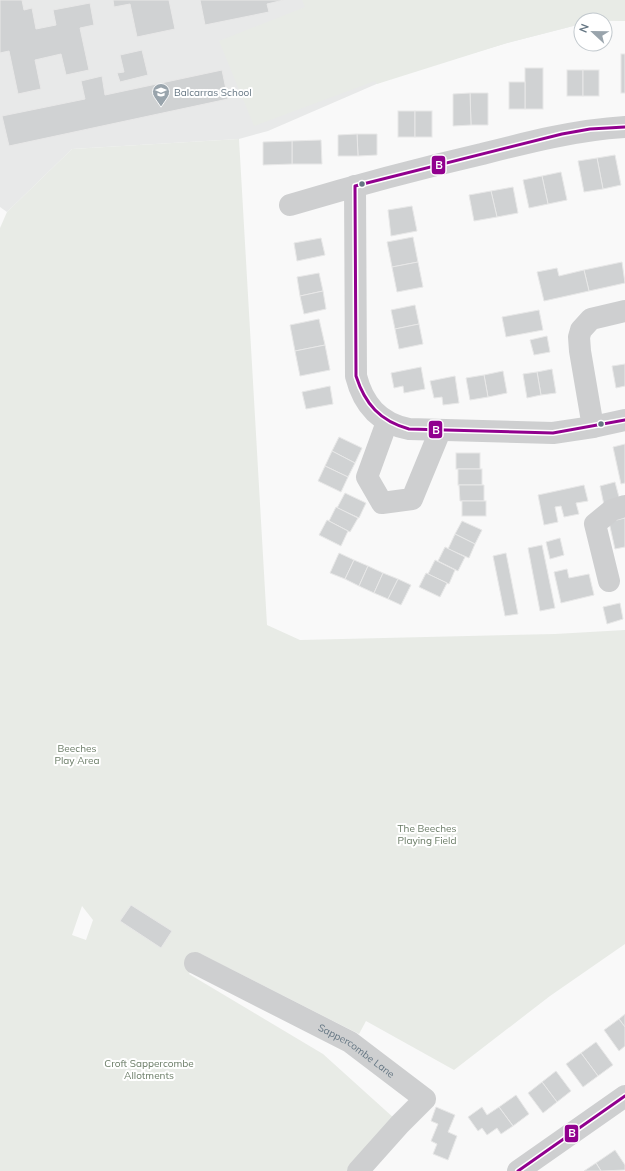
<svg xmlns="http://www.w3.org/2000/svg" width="625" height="1171" viewBox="0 0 625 1171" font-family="Mulish,sans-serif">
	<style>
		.built { fill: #e8e9e9 }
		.green { fill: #e8ebe6; fill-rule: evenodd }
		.building { fill: #d0d2d3; stroke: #e8e8e8 }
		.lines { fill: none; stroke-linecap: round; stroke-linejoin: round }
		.minor { stroke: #cecfd0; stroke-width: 22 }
		.bus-1-casing { stroke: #fff; stroke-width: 6 }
		.bus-1 { stroke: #91008e; stroke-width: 3 }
		.bus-dot { fill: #657683; stroke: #fff; stroke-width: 1.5 }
		.labels { text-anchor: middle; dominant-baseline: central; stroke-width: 4; stroke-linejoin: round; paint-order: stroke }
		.poi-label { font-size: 10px; fill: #657683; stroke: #fff; text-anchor: start }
		.park-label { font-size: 10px; fill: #687a64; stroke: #fff }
		.street-label { font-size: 10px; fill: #657683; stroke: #fff }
		.line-badge { stroke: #fff; stroke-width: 1.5 }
		.badge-label { font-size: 11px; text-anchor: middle; font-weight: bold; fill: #fff }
	</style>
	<rect width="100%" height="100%" fill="#f9f9f9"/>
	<polygon class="built" points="0,0 625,0 625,21 581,20 581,24 507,43 388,79 268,131 239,139 72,149 7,212 0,207"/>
	<g class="green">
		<polygon points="302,0 625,0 625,21 581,20 581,24 507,43 377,84 375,81 254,126 219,41 305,7"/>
		<path d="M239,139L267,625L300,640L555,634L625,630V944L550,996L454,1070L366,1021L359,1034L201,954L189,974L323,1054L395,1119L354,1171H0V228L7,212L72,149ZM82,906L93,920L86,940L72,935Z"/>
	</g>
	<g class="building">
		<polygon points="0,0 22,0 24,10 32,8 36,29 56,25 53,10 90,3 94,25 80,28 89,70 66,75 61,54 35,60 41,89 18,94 9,51 0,53"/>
		<polygon points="113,0 169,0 175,29 137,37 130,4 114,7"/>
		<polygon points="200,0 284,0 267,4 269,12 205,25"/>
		<polygon points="142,50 148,75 120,82 117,73 124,72 120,55"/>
		<rect x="621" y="54" width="4" height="39"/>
		<rect x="525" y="68" width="18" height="41"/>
		<polygon points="222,70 228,99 9,146 2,116 85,99 81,81 102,76 105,95"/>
		<rect x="567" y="70" width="16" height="26"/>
		<rect x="583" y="70" width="16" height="26"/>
		<rect x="509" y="82" width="16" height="27"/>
		<polygon points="470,93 488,93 488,125 471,125"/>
		<polygon points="470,93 471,125 453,126 453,94"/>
		<rect x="398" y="111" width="17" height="26"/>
		<rect x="415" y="111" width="17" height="26"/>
		<polygon points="357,134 377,134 377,155 358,156"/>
		<polygon points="357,134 358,156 338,156 338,135"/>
		<polygon points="321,140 322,164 292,164 292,141"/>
		<polygon points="292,141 292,164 263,165 263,142"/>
		<polygon points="615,155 621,185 603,189 597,158"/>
		<polygon points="597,158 603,189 584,192 578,161"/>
		<polygon points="561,172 567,200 548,204 542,176"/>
		<polygon points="542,176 548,204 529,208 523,180"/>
		<polygon points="513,187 518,213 497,217 491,191"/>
		<polygon points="491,191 497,217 474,221 469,195"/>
		<polygon points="412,206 417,231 391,236 388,210"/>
		<polygon points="413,237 418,262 392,267 387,242"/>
		<polygon points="321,238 325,255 297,261 294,243"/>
		<polygon points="418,262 423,287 397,292 392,267"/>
		<polygon points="622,262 625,283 589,291 584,270"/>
		<polygon points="557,268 559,276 584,270 589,291 544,301 537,272"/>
		<polygon points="319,273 323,291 300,296 297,277"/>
		<polygon points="323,291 326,309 304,314 300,296"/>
		<polygon points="415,305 419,324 395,329 391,310"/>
		<polygon points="539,310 543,330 506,337 502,317"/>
		<polygon points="319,319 325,345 295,351 290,325"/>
		<polygon points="419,324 423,344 399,349 395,329"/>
		<polygon points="547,336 550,352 534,355 530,340"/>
		<polygon points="325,345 330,370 300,376 295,351"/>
		<polygon points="625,364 625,386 616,388 612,366"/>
		<polygon points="421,367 425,389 404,393 403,386 394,388 391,373"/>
		<polygon points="552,369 556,393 541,395 537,372"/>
		<polygon points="503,371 507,393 488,397 484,375"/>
		<polygon points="537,372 541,395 527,398 523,374"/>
		<polygon points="484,375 488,397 470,400 466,378"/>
		<polygon points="455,376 459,403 443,405 442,397 434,398 430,381"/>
		<polygon points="330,386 333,404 306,409 302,392"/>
		<polygon points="339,437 362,448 355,463 332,451"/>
		<polygon points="625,444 625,483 621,484 613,447"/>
		<polygon points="332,451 355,463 348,477 325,466"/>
		<rect x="456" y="453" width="24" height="16"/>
		<polygon points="325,466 348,477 341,492 318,481"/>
		<rect x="458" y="469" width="24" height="16"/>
		<polygon points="615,482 620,501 604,505 600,486"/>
		<polygon points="459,485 484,485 484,501 460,501"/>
		<polygon points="584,485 588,501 576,503 579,514 564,517 561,506 555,507 558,522 544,525 538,495"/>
		<polygon points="345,493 366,503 359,518 337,508"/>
		<rect x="462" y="501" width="24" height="15"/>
		<polygon points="336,507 358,518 350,532 329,521"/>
		<polygon points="625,518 625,547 615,549 609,522"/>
		<polygon points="327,520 348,531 341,546 319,535"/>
		<polygon points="462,521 482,530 475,544 455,534"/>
		<polygon points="455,534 475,544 469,558 448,549"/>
		<polygon points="560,538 564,555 550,559 546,542"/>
		<polygon points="542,545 555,608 540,611 528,548"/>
		<polygon points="445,547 465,557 458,571 438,561"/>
		<polygon points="339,553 354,560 345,579 330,573"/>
		<polygon points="506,553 518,614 505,616 493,556"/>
		<polygon points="354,560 368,566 359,586 345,579"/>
		<polygon points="435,560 455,570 449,584 428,574"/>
		<polygon points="368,566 383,573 374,593 359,586"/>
		<polygon points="567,569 569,578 589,574 594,595 561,603 554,572"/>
		<polygon points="383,573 398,579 388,599 374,593"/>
		<polygon points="426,573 447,583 440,597 419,587"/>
		<polygon points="398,579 411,585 401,605 388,599"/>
		<polygon points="620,603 623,619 607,624 603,607"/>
		<polygon points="131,905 172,931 161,948 120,921"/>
		<polygon points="625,1014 625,1027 619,1019"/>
		<polygon points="619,1019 625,1027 625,1046 619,1051 604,1030"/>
		<polygon points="596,1042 613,1065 598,1076 581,1053"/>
		<polygon points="581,1053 598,1076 583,1087 566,1064"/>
		<polygon points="556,1071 571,1091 557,1102 542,1082"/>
		<polygon points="542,1082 557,1102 543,1113 528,1093"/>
		<polygon points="516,1095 529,1114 513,1126 499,1107"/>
		<polygon points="436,1107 455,1115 448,1132 457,1136 448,1160 433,1154 437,1144 431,1141 438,1124 431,1121"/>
		<polygon points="482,1107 487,1115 499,1107 513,1126 501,1134 497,1128 487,1135 482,1128 478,1131 468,1117"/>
		<polygon points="615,1150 625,1165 625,1170 601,1171 596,1163"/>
		<polygon points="596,1163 601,1171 584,1171"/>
	</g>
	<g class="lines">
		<g class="minor">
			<path d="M355,186L356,376C363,404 379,423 409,429L553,433L593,427L625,420"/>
			<path d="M290,205C354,186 417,169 482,154C529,142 576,130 625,127"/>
			<polyline points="387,422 367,477 382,503 412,499 440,431"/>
			<polyline points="593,427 580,351 579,337 581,330 591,319 625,311"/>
			<polyline points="609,581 595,524 612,510 625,506"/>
			<path id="s1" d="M195,963L350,1042L425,1099L400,1124L358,1171"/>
			<polyline points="518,1171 625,1096"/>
		</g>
		<defs>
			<g id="bus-1">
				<path d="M625,127L590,129L562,134L355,186L356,376C365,404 380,421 409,429L553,433L625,420"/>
				<polyline points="518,1171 625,1096"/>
			</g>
		</defs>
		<use href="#bus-1" class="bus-1-casing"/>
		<use href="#bus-1" class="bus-1"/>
	</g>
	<defs>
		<symbol id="school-pin" viewBox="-11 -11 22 30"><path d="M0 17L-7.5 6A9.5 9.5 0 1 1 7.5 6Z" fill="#99a4ac" stroke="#fff"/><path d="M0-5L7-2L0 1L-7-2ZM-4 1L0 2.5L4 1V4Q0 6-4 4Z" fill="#fff"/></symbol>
	</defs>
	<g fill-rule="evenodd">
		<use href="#school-pin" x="151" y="82" width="20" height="27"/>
	</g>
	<g class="bus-dot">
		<circle cx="362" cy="184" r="3.5"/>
		<circle cx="601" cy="424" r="3.5"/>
	</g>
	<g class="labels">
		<g class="poi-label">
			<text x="174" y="92">Balcarras School</text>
		</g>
		<g class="park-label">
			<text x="77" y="748">Beeches<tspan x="77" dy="12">Play Area</tspan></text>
			<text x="427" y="828">The Beeches<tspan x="427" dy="12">Playing Field</tspan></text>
			<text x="149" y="1063">Croft Sappercombe<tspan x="149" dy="12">Allotments</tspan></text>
		</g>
		<g class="street-label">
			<text stroke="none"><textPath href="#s1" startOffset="184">Sappercombe Lane</textPath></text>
		</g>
	</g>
	<g class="line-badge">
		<rect x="431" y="155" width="15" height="20" rx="4" fill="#91008e"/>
		<rect x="428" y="420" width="15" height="19" rx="4" fill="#91008e"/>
		<rect x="564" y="1124" width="15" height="19" rx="4" fill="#91008e"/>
	</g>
	<g class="badge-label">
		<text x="439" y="169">B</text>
		<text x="436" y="434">B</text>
		<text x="572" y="1137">B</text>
	</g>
	<g transform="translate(593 32) rotate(292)"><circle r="19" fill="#ffffff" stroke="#c1c8cd"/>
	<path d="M0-3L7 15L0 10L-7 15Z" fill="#99a4ac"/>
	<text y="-6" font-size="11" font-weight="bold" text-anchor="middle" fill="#657683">N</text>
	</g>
</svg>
